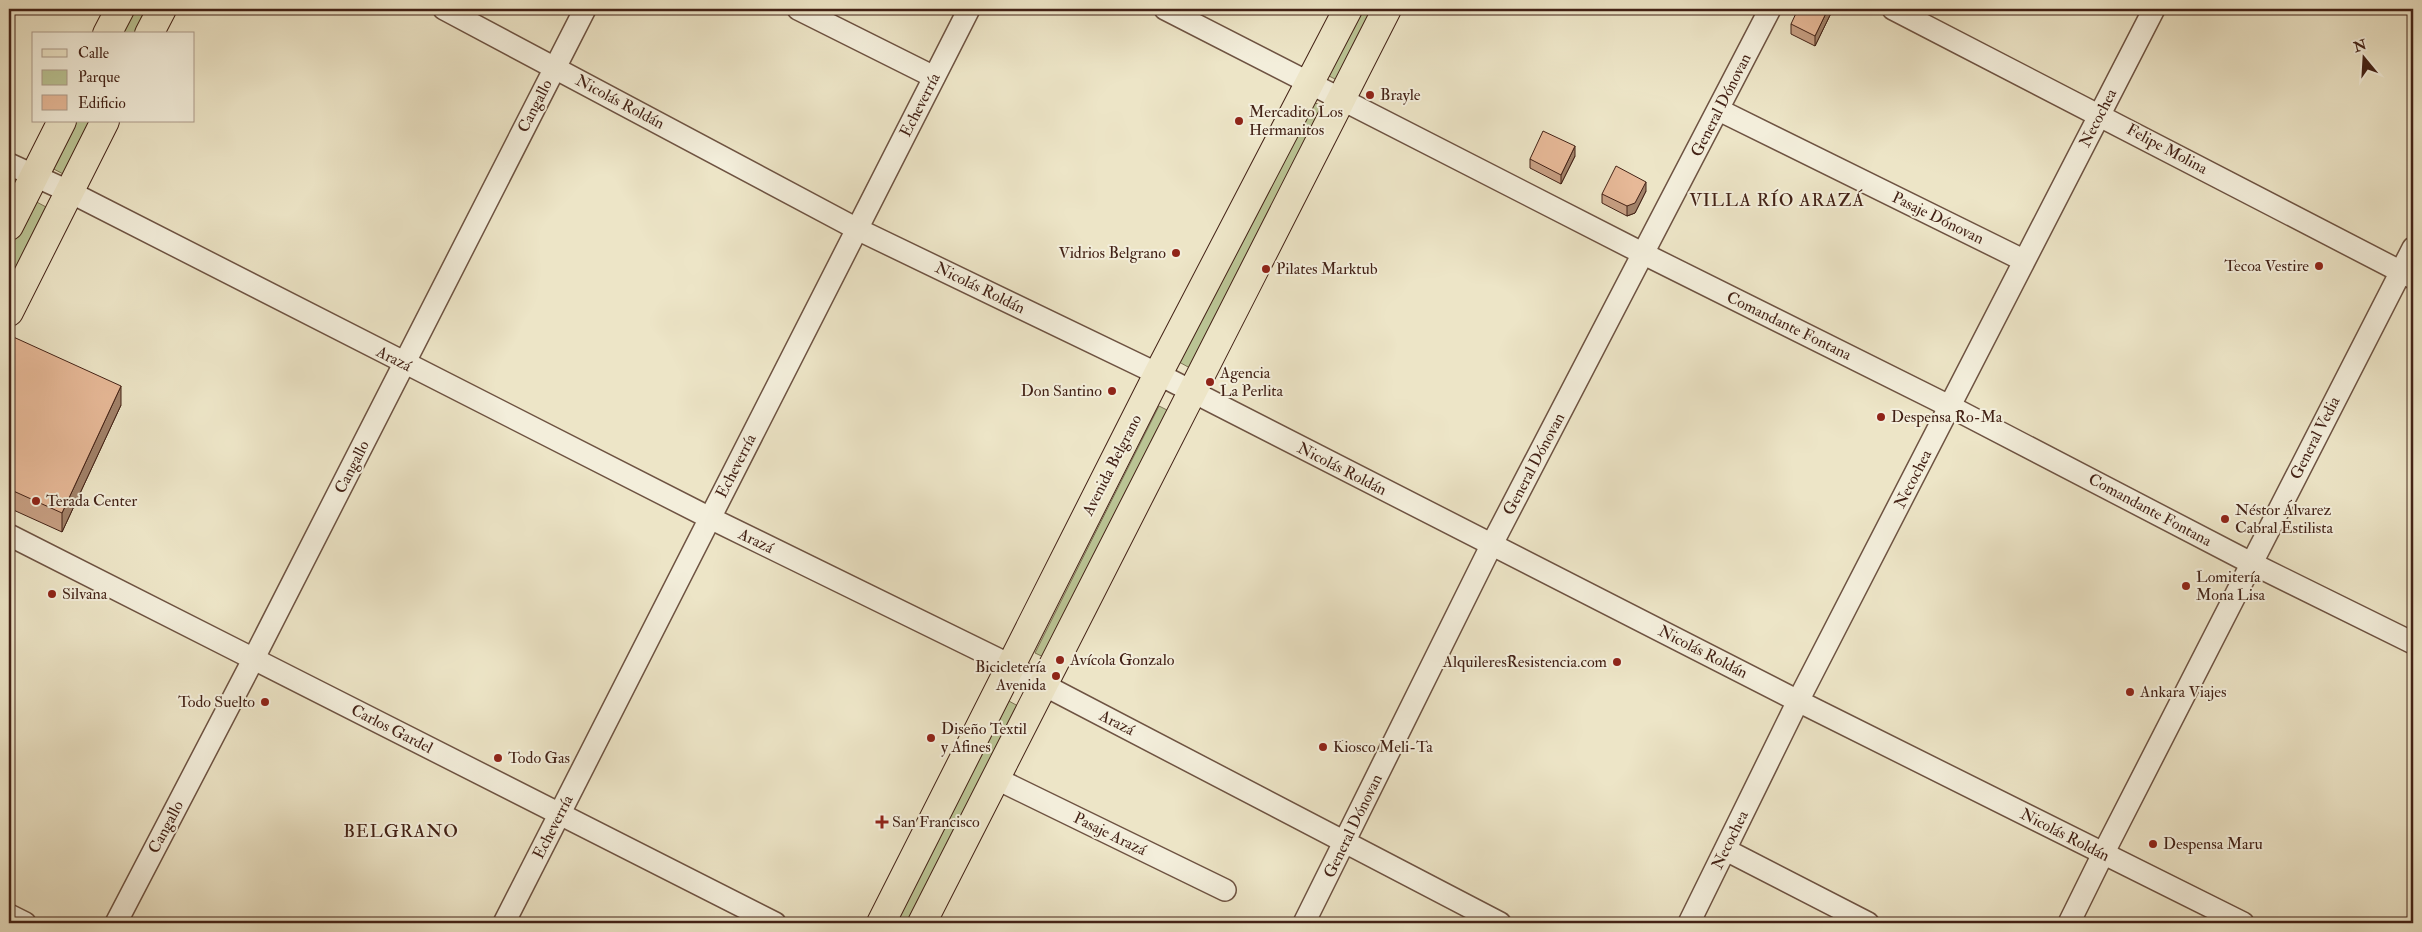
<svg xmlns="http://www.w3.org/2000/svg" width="2422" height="932" viewBox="0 0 2422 932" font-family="'IM FELL Double Pica',serif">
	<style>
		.green { fill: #bac494; stroke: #7e7355 }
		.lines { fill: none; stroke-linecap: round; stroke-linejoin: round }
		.minor-casing { stroke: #6e5342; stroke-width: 24 }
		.major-casing { stroke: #432216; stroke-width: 30 }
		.path { stroke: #432216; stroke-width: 3; stroke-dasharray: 1 2.5; stroke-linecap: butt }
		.minor { stroke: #f3eedb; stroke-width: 21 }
		.major { stroke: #ede5c7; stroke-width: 28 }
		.wall { fill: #c79f83; stroke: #432216 }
		.shaded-wall { fill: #a2826a; stroke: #432216 }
		.building { fill: #e7b998; stroke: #432216 }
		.poi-dot { fill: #8f2418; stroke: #f3eedb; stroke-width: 2 }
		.labels { text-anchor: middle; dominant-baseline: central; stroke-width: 4; stroke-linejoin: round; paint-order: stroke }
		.poi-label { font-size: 16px; fill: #432216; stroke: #f3eedb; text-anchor: start }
		.street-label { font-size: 16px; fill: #432216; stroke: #f3eedb }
		.neighbourhood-label { font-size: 18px; letter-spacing: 1px; fill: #432216; stroke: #f3eedb }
	</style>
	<rect width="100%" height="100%" fill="#ede5c7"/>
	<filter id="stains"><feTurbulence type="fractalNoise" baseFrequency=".004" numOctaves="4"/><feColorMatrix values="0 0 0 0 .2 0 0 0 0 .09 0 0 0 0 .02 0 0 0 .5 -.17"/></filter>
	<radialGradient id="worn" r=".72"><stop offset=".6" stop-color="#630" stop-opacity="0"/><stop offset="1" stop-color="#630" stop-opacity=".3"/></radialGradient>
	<g class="green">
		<polygon points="131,9 151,9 138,34 118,34"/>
		<polygon points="1356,9 1375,9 1339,81 1323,73"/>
		<polygon points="1311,101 1322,106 1190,368 1179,362"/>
		<polygon points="73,121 93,121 65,175 50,167"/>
		<polygon points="31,199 46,207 9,282 9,243"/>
		<polygon points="1159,406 1173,413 1048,659 1035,653"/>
		<polygon points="1007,700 1018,706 908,923 894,923"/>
	</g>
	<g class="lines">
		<defs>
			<g id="minor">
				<polyline points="444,9 857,229 1158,374 1798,701 2243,923"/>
				<polyline points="798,9 934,77"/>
				<polyline points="1165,9 1644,254 1951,407 2251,563 2413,643"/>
				<polyline points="1893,9 2413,278"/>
				<polyline points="1719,110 2023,260"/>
				<polyline points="9,164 70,192 710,518 1010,665 1042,684 1500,923"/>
				<path d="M9,535C265,664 519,796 775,923"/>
				<polyline points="995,778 1225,890"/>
				<polyline points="1726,850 1868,923"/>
				<polyline points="9,915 25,923"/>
				<polyline points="116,923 254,658 585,9"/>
				<polyline points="504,923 969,9"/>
				<polyline points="1304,923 1492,544 1770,9"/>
				<polyline points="1689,923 1798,701 2154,9"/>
				<polyline points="2069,923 2103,854 2413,248"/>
			</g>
			<g id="major">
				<polyline points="107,34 120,9"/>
				<polyline points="149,34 162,9"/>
				<polyline points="9,226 62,121"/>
				<polyline points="9,312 105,121"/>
				<polyline points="881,923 1158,374 1348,9"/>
				<polyline points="922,923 1387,9"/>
			</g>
		</defs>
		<use href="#minor" class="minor-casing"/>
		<use href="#major" class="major-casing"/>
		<polyline class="path" points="9,256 13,247"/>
		<use href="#minor" class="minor"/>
		<use href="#major" class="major"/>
	</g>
	<g class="wall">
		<polygon points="1833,9 1815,46 1791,34 1791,24"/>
		<polygon points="1575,156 1561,184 1530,168 1530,159"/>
		<polygon points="1646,191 1635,213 1627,216 1602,203 1602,194"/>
		<polygon points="9,335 121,405 62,532 9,508"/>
	</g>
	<g class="shaded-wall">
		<polygon points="1828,9 1833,9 1815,46 1815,36"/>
		<polygon points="1575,146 1575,156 1561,184 1561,175"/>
		<polygon points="1646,182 1646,191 1635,213 1627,216 1627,206"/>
		<polygon points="121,386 121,405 62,532 62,513"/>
	</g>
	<g class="building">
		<polygon points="1798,9 1828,9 1815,36 1791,24"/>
		<polygon points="1543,131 1575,146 1561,175 1530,159"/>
		<polygon points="1616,166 1646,182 1635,203 1627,206 1602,194"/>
		<polygon points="9,335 121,386 62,513 9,489"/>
	</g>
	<g class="poi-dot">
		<circle cx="1370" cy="95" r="5"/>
		<circle cx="1239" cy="121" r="5"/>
		<circle cx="1176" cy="253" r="5"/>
		<circle cx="2319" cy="266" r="5"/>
		<circle cx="1266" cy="269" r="5"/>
		<circle cx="1210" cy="382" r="5"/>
		<circle cx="1112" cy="391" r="5"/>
		<circle cx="1881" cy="417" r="5"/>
		<circle cx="36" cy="501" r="5"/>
		<circle cx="2225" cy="519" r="5"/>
		<circle cx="2186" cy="586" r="5"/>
		<circle cx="52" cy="594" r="5"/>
		<circle cx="1060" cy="660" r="5"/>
		<circle cx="1617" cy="662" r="5"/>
		<circle cx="1056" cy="676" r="5"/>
		<circle cx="2130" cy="692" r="5"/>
		<circle cx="265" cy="702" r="5"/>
		<circle cx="931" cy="738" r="5"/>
		<circle cx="1323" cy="747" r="5"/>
		<circle cx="498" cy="758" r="5"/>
		<path d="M879.5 814.5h5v5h5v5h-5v5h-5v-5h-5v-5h5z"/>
		<circle cx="2153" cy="844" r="5"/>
	</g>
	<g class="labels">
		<g class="poi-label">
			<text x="1380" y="95">Brayle</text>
			<text x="1249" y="112">Mercadito Los<tspan x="1249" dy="18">Hermanitos</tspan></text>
			<text x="1166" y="253" text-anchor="end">Vidrios Belgrano</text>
			<text x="2309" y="266" text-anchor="end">Tecoa Vestire</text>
			<text x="1276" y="269">Pilates Marktub</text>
			<text x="1220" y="373">Agencia<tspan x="1220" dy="18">La Perlita</tspan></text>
			<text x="1102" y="391" text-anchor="end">Don Santino</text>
			<text x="1891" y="417">Despensa Ro-Ma</text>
			<text x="46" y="501">Terada Center</text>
			<text x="2235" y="510">Néstor Álvarez<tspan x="2235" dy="18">Cabral Estilista</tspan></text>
			<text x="2196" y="577">Lomitería<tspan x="2196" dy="18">Mona Lisa</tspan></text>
			<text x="62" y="594">Silvana</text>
			<text x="1070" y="660">Avícola Gonzalo</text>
			<text x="1607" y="662" text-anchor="end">AlquileresResistencia.com</text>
			<text x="1046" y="667" text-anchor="end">Bicicletería<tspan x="1046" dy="18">Avenida</tspan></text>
			<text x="2140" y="692">Ankara Viajes</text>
			<text x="255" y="702" text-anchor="end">Todo Suelto</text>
			<text x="941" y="729">Diseño Textil<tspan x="941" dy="18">y Afines</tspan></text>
			<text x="1333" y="747">Kiosco Meli-Ta</text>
			<text x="508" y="758">Todo Gas</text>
			<text x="892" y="822">San Francisco</text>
			<text x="2163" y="844">Despensa Maru</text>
		</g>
		<g class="street-label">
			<text transform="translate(620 102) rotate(28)">Nicolás Roldán</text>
			<text transform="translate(920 105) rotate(-63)">Echeverría</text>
			<text transform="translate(1721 105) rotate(-63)">General Dónovan</text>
			<text transform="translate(535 106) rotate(-63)">Cangallo</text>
			<text transform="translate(2098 118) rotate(-63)">Necochea</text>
			<text transform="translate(2167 149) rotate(28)">Felipe Molina</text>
			<text transform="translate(1938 218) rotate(26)">Pasaje Dónovan</text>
			<text transform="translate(980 288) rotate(26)">Nicolás Roldán</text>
			<text transform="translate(1789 326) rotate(26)">Comandante Fontana</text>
			<text transform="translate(394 359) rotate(27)">Arazá</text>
			<text transform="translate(2315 438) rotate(-63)">General Vedia</text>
			<text transform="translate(1534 464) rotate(-62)">General Dónovan</text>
			<text transform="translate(1112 465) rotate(-63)">Avenida Belgrano</text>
			<text transform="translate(736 466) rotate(-63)">Echeverría</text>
			<text transform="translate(352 467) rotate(-63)">Cangallo</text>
			<text transform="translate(1342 469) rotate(27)">Nicolás Roldán</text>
			<text transform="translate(1913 479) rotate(-63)">Necochea</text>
			<text transform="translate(2150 510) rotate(28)">Comandante Fontana</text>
			<text transform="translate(756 541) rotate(26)">Arazá</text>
			<text transform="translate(1703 652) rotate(27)">Nicolás Roldán</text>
			<text transform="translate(1117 723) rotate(27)">Arazá</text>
			<text transform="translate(392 729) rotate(27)">Carlos Gardel</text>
			<text transform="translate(1353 826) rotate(-64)">General Dónovan</text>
			<text transform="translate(166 827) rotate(-62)">Cangallo</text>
			<text transform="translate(553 827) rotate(-63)">Echeverría</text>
			<text transform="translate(1110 834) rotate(26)">Pasaje Arazá</text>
			<text transform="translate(2065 835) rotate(27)">Nicolás Roldán</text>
			<text transform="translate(1730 840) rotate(-64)">Necochea</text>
		</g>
		<g class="neighbourhood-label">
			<text x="1777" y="200">VILLA RÍO ARAZÁ</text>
			<text x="401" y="831">BELGRANO</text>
		</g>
	</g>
	<rect width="2422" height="932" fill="none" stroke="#ede5c7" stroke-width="30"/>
	<rect x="10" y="10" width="2402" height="912" fill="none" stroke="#432216" stroke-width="2.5"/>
	<rect x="15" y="15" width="2392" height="902" fill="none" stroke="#432216"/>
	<rect x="32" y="32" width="162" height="90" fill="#f3eedb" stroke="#ad9c8c"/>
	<rect x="42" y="49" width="25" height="8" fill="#ede5c7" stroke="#ad9c8c"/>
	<text x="78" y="58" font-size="15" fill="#432216">Calle</text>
	<rect x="42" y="70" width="25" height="15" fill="#bac494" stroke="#ad9c8c"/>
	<text x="78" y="82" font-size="15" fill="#432216">Parque</text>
	<rect x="42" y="95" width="25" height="15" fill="#e7b998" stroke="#ad9c8c"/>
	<text x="78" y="108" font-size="15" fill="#432216">Edificio</text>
	<g transform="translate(2364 58) rotate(342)" stroke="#f3eedb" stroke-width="4" paint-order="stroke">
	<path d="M0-4L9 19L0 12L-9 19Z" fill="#432216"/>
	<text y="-8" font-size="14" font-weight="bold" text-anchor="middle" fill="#432216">N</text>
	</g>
	<rect width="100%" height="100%" filter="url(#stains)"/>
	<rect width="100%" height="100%" fill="url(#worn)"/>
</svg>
